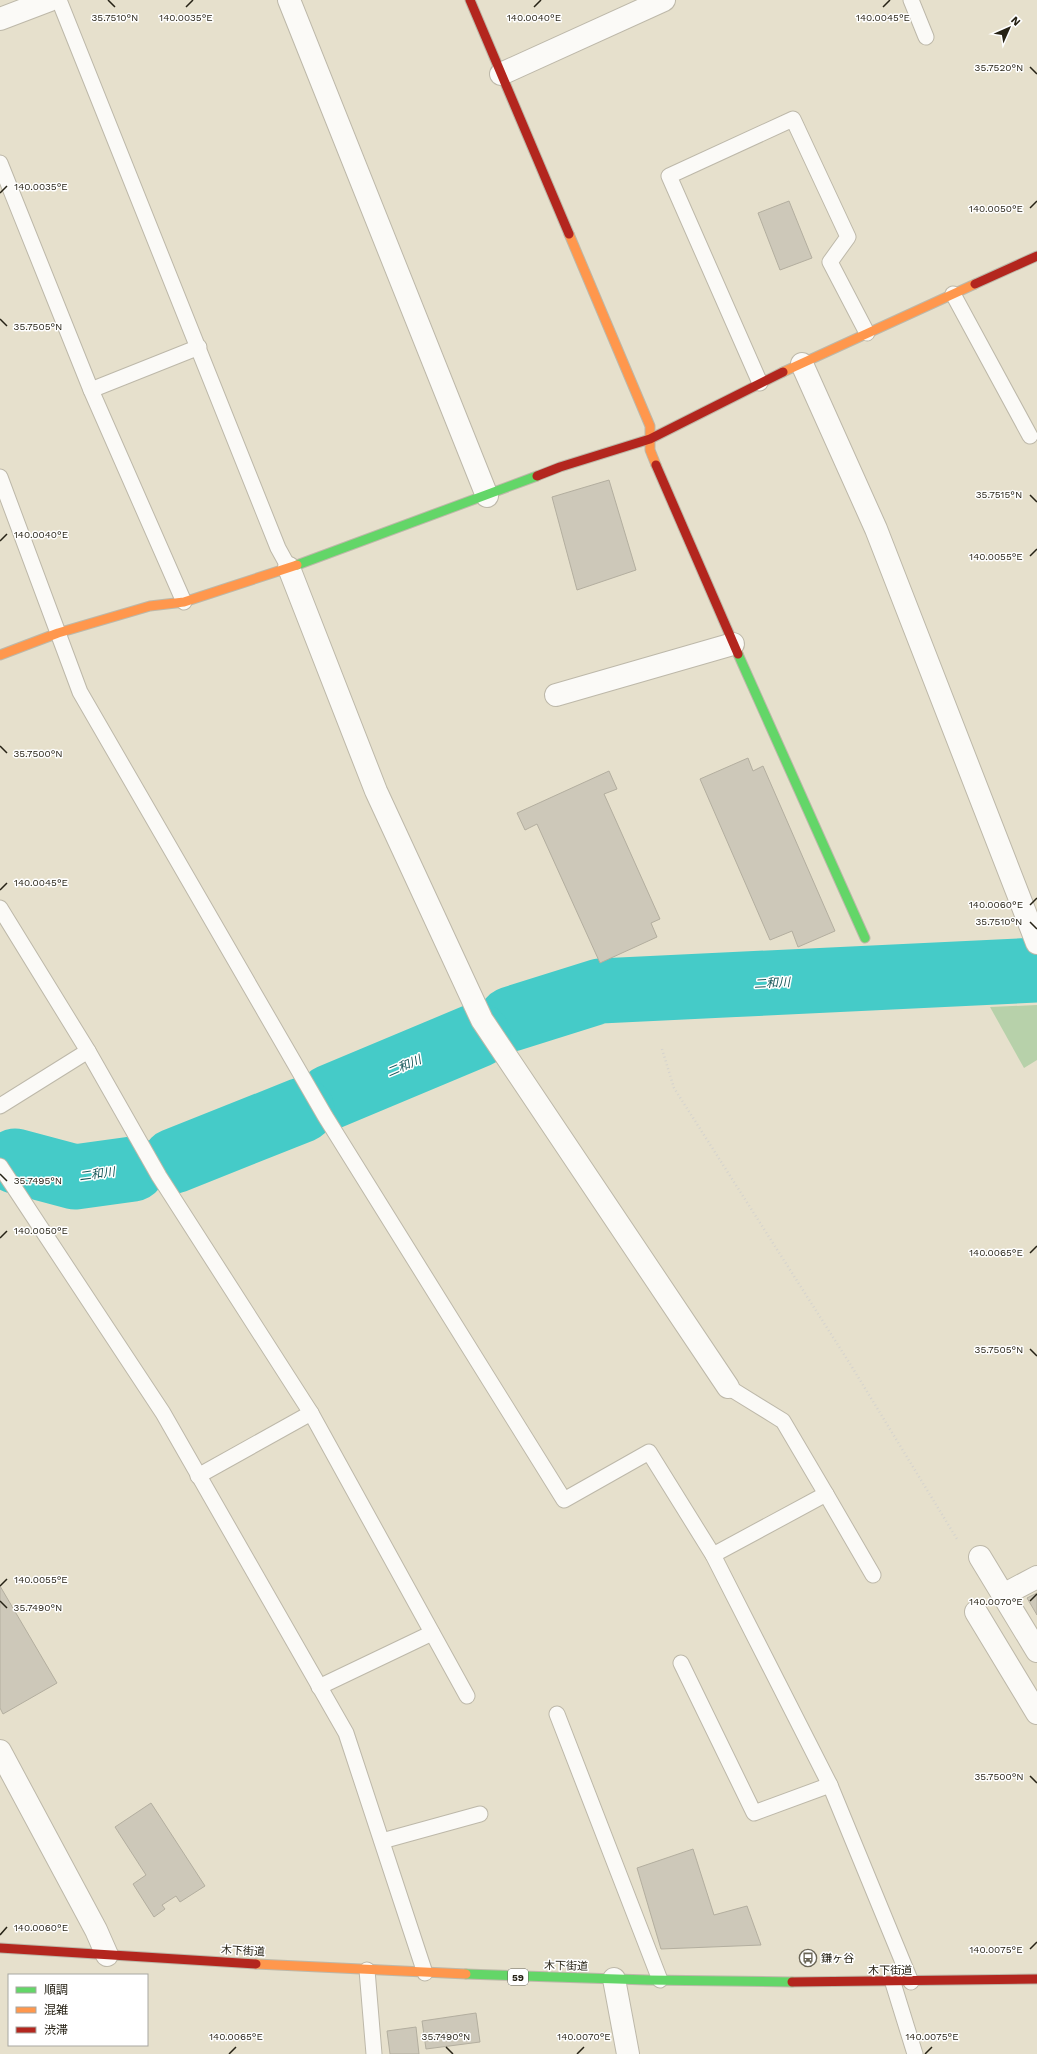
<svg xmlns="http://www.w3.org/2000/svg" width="1037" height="2054" viewBox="0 0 1037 2054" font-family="'Work Sans','Noto Sans JP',sans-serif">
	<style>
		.green { fill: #b7d1aa }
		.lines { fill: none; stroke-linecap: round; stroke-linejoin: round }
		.river { stroke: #45cbc8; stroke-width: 65 }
		.building { fill: #cdc8b9; stroke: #b3ae9f }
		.lane-casing { stroke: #bdb8a9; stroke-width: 17 }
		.street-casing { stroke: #bdb8a9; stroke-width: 24 }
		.fast-casing { stroke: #bdb8a9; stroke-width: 11 }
		.slow-casing { stroke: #bdb8a9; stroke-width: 11 }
		.jam-casing { stroke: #bdb8a9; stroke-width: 11 }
		.path { stroke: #d5d3ce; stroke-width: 2.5; stroke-dasharray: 1 3; stroke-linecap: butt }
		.lane { stroke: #fbfaf7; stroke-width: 15 }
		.street { stroke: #fbfaf7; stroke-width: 22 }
		.fast { stroke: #63d668; stroke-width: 9 }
		.slow { stroke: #ff974d; stroke-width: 9 }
		.jam { stroke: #b3261e; stroke-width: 9 }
		.ticks { fill: none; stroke: #262215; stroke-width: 1.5 }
		.labels { text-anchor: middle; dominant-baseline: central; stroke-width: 3; stroke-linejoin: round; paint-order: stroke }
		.shield { fill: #fff; stroke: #67645b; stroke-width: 1 }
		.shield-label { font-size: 10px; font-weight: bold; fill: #262215 }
		.street-label { font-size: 11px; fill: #262215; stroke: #fff }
		.poi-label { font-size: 11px; fill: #262215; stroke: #fff; text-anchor: start }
		.water-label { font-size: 12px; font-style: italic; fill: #155658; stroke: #fff }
		.ticks-label { font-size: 10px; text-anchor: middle; fill: #262215; stroke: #fff; stroke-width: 3; stroke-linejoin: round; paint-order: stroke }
	</style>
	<rect width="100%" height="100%" fill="#e6e0cc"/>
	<polygon class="green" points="1037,1005 1037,1060 1024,1068 990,1007"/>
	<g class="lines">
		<g class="river">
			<polyline points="511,1019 600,991 1037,970"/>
			<polyline points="330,1097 478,1035"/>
			<polyline points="15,1161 75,1177 133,1169"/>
			<polyline points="174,1161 302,1110"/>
		</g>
	</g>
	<g class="building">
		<polygon points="789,201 812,258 780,270 758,213"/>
		<polygon points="609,480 636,570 577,590 552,497"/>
		<polygon points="748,758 753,771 763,766 835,931 798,947 792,931 770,940 700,779"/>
		<polygon points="609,771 617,789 604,794 660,919 651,923 657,937 600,963 537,824 525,830 517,813"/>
		<polygon points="0,1586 57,1683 3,1714 0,1708"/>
		<polygon points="1037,1593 1037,1615 1027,1598"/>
		<polygon points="151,1803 205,1886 180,1902 176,1896 162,1905 165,1909 154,1917 133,1884 146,1875 115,1827"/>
		<polygon points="693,1849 714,1915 747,1906 761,1945 661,1949 637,1868"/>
		<polygon points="476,2013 480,2042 426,2049 422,2021"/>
		<polygon points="416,2027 419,2054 390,2054 387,2031"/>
	</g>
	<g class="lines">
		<defs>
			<g id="lane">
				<polyline points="59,0 278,548 289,568"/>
				<polyline points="911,0 926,37"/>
				<polyline points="0,163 91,390 184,602"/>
				<polyline points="953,294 1030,436"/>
				<polyline points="760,383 669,176 793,119 848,237 830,262 867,333"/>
				<polyline points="91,390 199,347"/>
				<polyline points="0,477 80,692 325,1116 564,1500 649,1452 713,1555 830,1785 911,1982"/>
				<polyline points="0,908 88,1051 159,1176 311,1413 467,1696"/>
				<polyline points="0,1106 88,1051"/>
				<polyline points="0,1166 163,1413 346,1733 425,1973"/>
				<polyline points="198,1476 311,1413"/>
				<polyline points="826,1494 873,1575"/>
				<polyline points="713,1555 826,1494 783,1421 728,1387"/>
				<polyline points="681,1663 754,1813 830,1785"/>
				<polyline points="319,1687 432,1633"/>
				<polyline points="557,1714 660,1980"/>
				<polyline points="382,1841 480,1814"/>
				<polyline points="367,1970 374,2054"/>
				<polyline points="893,1983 915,2054"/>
			</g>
			<g id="street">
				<polyline points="289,0 487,496"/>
				<polyline points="0,19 50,0"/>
				<polyline points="501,74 664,0"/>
				<polyline points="802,364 876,529 1037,943"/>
				<polyline points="289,568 376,791 482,1020 728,1387"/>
				<polyline points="556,695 733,644"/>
				<polyline points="980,1557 1037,1651"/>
				<polyline points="1003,1595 1037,1577"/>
				<polyline points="976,1612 1037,1713"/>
				<polyline points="0,1751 96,1930 107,1955"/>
				<polyline points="614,1979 628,2054"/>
			</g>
			<g id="fast">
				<polyline points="297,565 537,476"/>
				<polyline points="738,654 865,938"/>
				<polyline points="466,1974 648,1980 792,1982"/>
			</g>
			<g id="slow">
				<polyline points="569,234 650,426 650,450 656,465"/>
				<polyline points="783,372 975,284"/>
				<polyline points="0,655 58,633 150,606 184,602 297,565"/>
				<polyline points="256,1964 466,1974"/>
			</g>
			<g id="jam">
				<polyline points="470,0 569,234"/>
				<polyline points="975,284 1037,256"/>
				<polyline points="656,465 738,654"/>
				<polyline points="537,476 560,467 650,439 783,372"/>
				<polyline points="0,1948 256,1964"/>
				<polyline points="792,1982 1037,1979"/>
			</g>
		</defs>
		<use href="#lane" class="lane-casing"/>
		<use href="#street" class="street-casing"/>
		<use href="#fast" class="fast-casing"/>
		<use href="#slow" class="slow-casing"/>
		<use href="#jam" class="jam-casing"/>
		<polyline class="path" points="662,1049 674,1088 852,1367 957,1539"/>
		<use href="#lane" class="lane"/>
		<use href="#street" class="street"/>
		<use href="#fast" class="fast"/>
		<use href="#slow" class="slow"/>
		<use href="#jam" class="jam"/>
	</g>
	<path class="ticks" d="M108,0L115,7M186,7L193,0M534,7L541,0M883,7L890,0M1030,67L1037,74M0,193L7,186M1030,208L1037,201M0,319L7,326M1030,495L1037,502M0,541L7,534M1030,556L1037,549M0,746L7,753M0,890L7,883M1030,905L1037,898M1030,922L1037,929M0,1174L7,1181M0,1238L7,1231M1030,1253L1037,1246M1030,1349L1037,1356M0,1586L7,1579M0,1601L7,1608M1030,1601L1037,1594M1030,1776L1037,1783M0,1935L7,1927M1030,1949L1037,1942M446,2047L453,2054M229,2054L236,2047M577,2054L584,2047M925,2054L932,2047"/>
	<defs>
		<symbol id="bus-ring" viewBox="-11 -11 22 22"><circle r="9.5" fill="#fff" stroke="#696455" stroke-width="1.5"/><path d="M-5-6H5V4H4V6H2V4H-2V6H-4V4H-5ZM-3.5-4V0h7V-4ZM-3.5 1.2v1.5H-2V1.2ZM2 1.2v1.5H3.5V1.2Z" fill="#696455"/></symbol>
	</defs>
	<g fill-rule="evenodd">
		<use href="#bus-ring" x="798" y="1948" width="20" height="20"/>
	</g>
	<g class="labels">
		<rect class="shield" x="508" y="1969" width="20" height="16" rx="3"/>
		<g class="shield-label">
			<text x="518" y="1977">59</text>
		</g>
		<g class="street-label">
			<text transform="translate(243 1951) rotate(3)">木下街道</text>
			<text transform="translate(566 1966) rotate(1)">木下街道</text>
			<text x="890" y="1970">木下街道</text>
		</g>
		<g class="poi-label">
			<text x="821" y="1958">鎌ヶ谷</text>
		</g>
		<g class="water-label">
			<text transform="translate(772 983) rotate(-3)">二和川</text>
			<text transform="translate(404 1066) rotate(-23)">二和川</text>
			<text transform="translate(97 1174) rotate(-8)">二和川</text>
		</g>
	</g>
	<g class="ticks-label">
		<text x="115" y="21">35.7510°N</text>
		<text x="186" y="21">140.0035°E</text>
		<text x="534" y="21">140.0040°E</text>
		<text x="883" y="21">140.0045°E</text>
		<text x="999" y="71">35.7520°N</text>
		<text x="41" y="190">140.0035°E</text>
		<text x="996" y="212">140.0050°E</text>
		<text x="38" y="330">35.7505°N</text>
		<text x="999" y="498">35.7515°N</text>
		<text x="41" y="538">140.0040°E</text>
		<text x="996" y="560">140.0055°E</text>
		<text x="38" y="757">35.7500°N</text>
		<text x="41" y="886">140.0045°E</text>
		<text x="996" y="908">140.0060°E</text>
		<text x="999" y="925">35.7510°N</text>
		<text x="38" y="1184">35.7495°N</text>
		<text x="41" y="1234">140.0050°E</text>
		<text x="996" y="1256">140.0065°E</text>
		<text x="999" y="1353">35.7505°N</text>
		<text x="41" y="1583">140.0055°E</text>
		<text x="996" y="1605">140.0070°E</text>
		<text x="38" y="1611">35.7490°N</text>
		<text x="999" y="1780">35.7500°N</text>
		<text x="41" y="1931">140.0060°E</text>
		<text x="996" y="1953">140.0075°E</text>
		<text x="236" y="2040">140.0065°E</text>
		<text x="446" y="2040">35.7490°N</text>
		<text x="584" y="2040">140.0070°E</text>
		<text x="932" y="2040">140.0075°E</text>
	</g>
	<rect x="8" y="1974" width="140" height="72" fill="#ffffff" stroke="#a8a7a1"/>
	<rect x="16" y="1987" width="20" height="6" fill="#63d668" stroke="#a8a7a1"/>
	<text x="44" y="1994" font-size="12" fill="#262215">順調</text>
	<rect x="16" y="2007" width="20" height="6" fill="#ff974d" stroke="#a8a7a1"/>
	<text x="44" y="2014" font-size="12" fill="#262215">混雑</text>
	<rect x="16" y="2027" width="20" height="6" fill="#b3261e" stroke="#a8a7a1"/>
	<text x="44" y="2034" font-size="12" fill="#262215">渋滞</text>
	<g transform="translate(1009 28) rotate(45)" stroke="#ffffff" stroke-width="3" paint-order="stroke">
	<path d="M0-3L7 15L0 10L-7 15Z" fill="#262215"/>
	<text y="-6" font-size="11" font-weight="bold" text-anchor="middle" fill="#262215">N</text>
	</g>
</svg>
